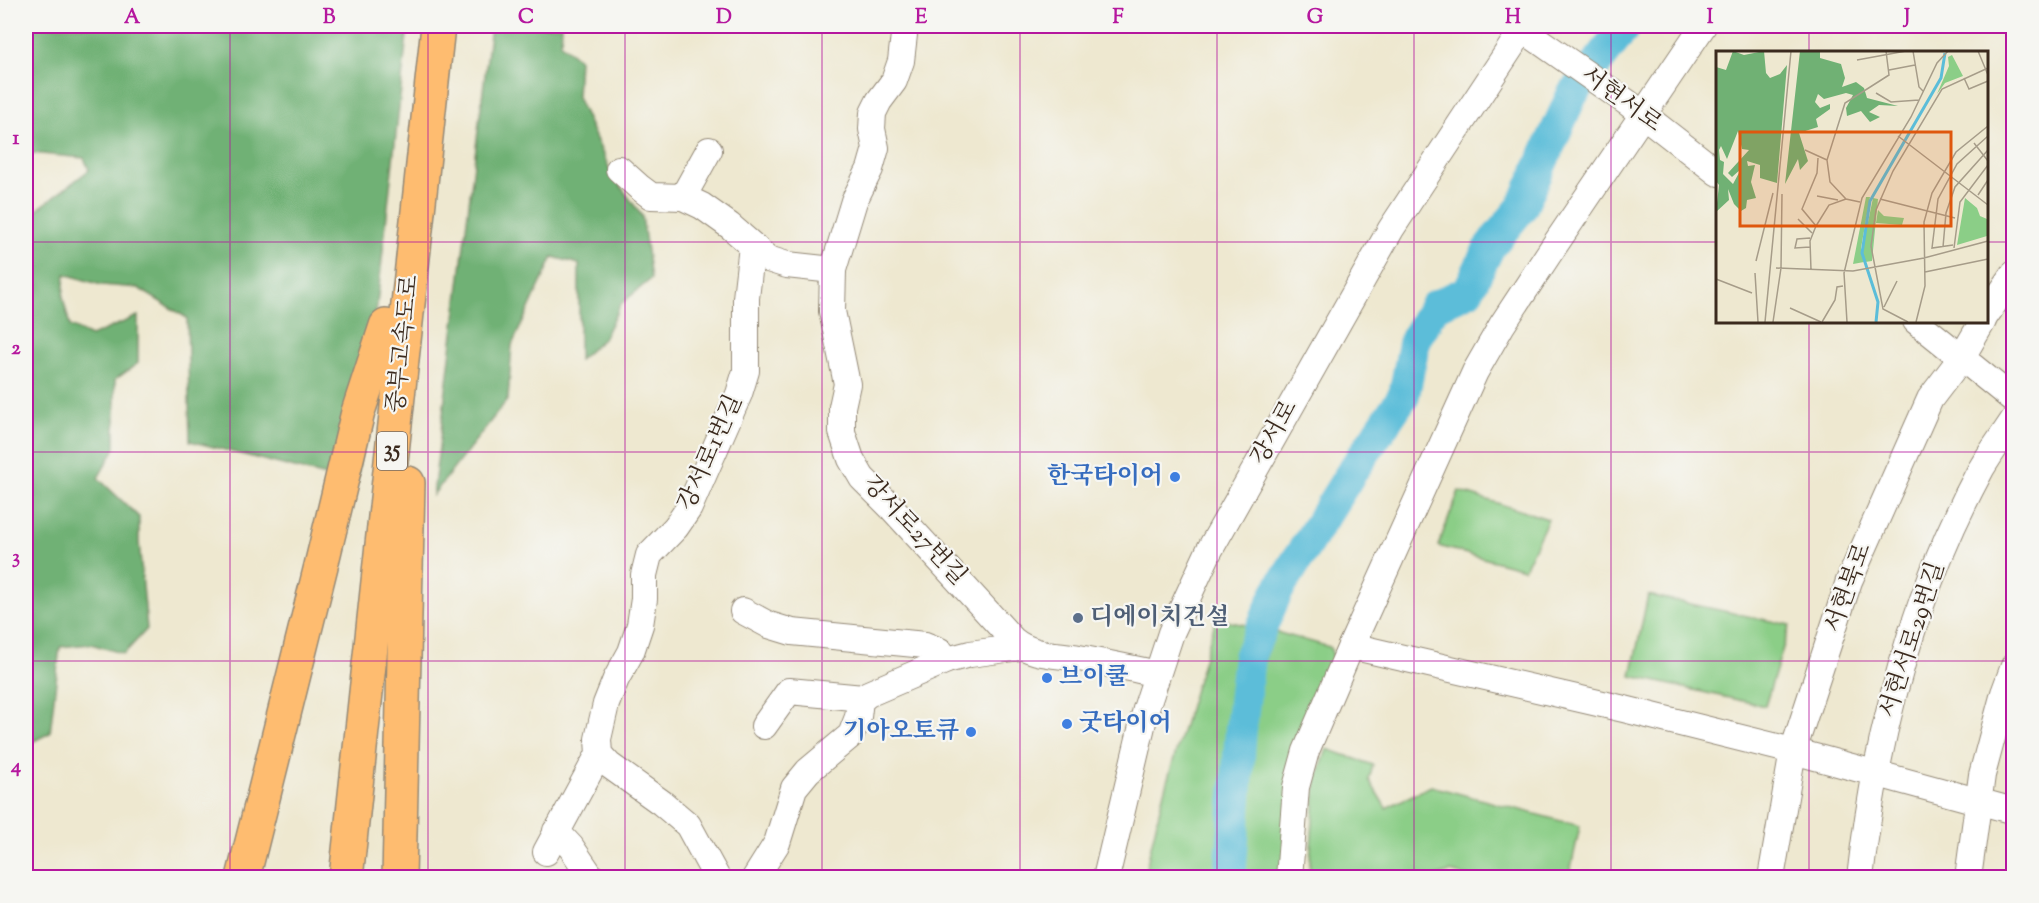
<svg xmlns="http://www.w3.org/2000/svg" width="2039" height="903" viewBox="0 0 2039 903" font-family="'Sorts Mill Goudy','Noto Serif KR',serif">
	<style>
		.green { fill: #8bce87; stroke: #637c52; stroke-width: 1.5 }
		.forest { fill: #70b174; stroke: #566e49; stroke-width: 1.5 }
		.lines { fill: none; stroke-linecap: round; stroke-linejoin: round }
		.river { stroke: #5bbdd9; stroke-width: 32 }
		.minor-casing { stroke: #948977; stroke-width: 28 }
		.highway-casing { stroke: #948977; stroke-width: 36 }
		.minor { stroke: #fff; stroke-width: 26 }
		.highway { stroke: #febc70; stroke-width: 33 }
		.grid { fill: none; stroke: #b5179e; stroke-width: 1.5; stroke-opacity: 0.55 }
		.shop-dot { fill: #3f7fe0; stroke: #f6f6f2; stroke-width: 2 }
		.service-dot { fill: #5c6f8a; stroke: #f6f6f2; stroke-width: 2 }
		.labels { text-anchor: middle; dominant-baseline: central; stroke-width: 4.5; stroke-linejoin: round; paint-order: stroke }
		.shield { fill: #f6f6f2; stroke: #73675e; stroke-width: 1.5 }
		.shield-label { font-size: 22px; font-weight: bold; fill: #3b2a1e }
		.street-label { font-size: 24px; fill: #3b2a1e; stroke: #f6f6f2 }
		.shop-label { font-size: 24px; font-weight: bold; fill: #366cbe; stroke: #f6f6f2; text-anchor: end }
		.service-label { font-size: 24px; font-weight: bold; fill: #4e5e75; stroke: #f6f6f2; text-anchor: start }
		.inset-river { fill: none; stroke: #5bbdd9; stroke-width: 3 }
		.inset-road { fill: none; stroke: #a69c89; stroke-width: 1.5 }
		.view { fill: #df570d; fill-opacity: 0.15; stroke: #df570d; stroke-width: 3 }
		.inset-edge { fill: none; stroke: #3b2a1e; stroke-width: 3 }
		.neatline { fill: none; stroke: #b5179e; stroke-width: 2 }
		.grid-label { font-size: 20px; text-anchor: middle; font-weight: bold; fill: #b5179e }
	</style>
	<rect width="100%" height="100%" fill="#f6f6f2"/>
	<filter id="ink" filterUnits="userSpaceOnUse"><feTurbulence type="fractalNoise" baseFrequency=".0167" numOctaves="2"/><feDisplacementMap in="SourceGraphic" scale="12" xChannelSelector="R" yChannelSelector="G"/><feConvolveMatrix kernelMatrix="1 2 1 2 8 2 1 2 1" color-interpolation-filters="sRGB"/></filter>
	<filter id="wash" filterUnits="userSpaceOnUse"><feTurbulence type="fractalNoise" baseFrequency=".008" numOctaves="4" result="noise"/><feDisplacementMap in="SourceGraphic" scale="24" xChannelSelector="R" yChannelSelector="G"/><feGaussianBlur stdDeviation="1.35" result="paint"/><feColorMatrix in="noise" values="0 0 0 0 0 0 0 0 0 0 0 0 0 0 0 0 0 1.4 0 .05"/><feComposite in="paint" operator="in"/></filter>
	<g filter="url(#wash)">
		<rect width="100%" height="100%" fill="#eee8d0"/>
		<g class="green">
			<polygon points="1459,491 1548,519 1524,569 1438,546"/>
			<polygon points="1648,595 1790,625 1765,706 1631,676"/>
			<polygon points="1216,619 1256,627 1242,661 1219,877 1144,877 1163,795"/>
			<polygon points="1276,632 1330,647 1335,662 1281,877 1243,878 1248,778 1257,678"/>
			<polygon points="1327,749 1373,765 1369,780 1386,808 1431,786 1580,826 1569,877 1474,878 1450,872 1431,878 1327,878 1309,874 1316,782"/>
		</g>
		<g class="forest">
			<polygon points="26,26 408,26 357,484 190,441 187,318 138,288 101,285 65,274 63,298 70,326 91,336 138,316 138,363 115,380 115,448 98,478 139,517 139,542 147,629 124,654 91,644 60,647 50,733 26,745 26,221 29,216 89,170 84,158 30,153 26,155"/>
			<polygon points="491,26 562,26 561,44 579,59 577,97 612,174 642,216 651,279 621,304 603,339 579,360 579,264 553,257 512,345 508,399 433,495"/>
		</g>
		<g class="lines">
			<polyline class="river" points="1230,878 1241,729 1249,657 1277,592 1353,470 1404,395 1415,339 1435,306 1468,291 1490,246 1522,207 1572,95 1626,26"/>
		</g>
	</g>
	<g filter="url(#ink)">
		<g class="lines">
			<defs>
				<g id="minor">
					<path d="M905,26L901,61L894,81L879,101L873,113L872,129L876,148L870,169L854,201L833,270L832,311L847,384L842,407V432L851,459L862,478L892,508L1013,640C1032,656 1056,654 1079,658C1105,663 1131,668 1157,674"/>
					<polyline points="1522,29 1628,103 1718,173"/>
					<polyline points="619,169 639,187 651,196 683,197 702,206 730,226 768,259 787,265 833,270"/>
					<polyline points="683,197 709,150"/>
					<polyline points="1986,315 2014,274"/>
					<polyline points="1916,321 2014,400"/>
					<polyline points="743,611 769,625 792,632 925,645 940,651 947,660"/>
					<polyline points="1351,646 1624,709 1793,751 2014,811"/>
					<polyline points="764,726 789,691 863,698"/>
					<polyline points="556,831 571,847 592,878"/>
					<polyline points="546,852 599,754"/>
					<polyline points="717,878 688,825 662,803 609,765 599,754 598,739 606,704 616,679 631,652 640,625 644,599 644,575 649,555 676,527 689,508 739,394 746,371 746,298 752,246"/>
					<polyline points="755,878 777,843 794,788 808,771 851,735 858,717 860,700 868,694 947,660 970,654 1021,647"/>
					<polyline points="1106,878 1146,709 1171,633 1209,551 1391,229 1525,26"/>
					<polyline points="1289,878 1296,787 1306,751 1351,646 1475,372 1502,325 1548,255 1703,26"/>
					<polyline points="1771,878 1793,751 1849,581 1930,399 1962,357 1983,321"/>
					<path d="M1860,878C1876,736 1913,595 1981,469C1991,452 2003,436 2014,419"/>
					<polyline points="1968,878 1982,775 2004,693 2014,666"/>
				</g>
				<g id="highway">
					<polyline points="243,878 321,566 358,412 386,326"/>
					<polyline points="346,878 438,26"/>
					<polyline points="399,878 408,483"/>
				</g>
			</defs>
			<use href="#minor" class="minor-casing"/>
			<use href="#highway" class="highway-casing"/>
			<use href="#minor" class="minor"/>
			<use href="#highway" class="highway"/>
		</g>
	</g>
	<path class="grid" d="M230,26V878M428,26V878M625,26V878M822,26V878M1020,26V878M1217,26V878M1414,26V878M1611,26V878M1809,26V52M26,242H1718M1986,242H2014M1809,321V878M26,452H2014M26,661H2014"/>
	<g class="shop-dot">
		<circle cx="1175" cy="477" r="6"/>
		<circle cx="1047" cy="678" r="6"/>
		<circle cx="1067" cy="724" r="6"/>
		<circle cx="971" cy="732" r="6"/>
	</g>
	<circle class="service-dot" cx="1078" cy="618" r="6"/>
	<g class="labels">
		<rect class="shield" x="377" y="432" width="30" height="38" rx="4.5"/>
		<g class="shield-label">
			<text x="392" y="451">35</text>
		</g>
		<g class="street-label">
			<text transform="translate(1621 100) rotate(36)">서현서로</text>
			<text transform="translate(404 344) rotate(-84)">중부고속도로</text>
			<text transform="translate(1275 433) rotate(-61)">강서로</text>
			<text transform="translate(711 453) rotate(-66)">강서로1번길</text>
			<text transform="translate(914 531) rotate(47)">강서로27번길</text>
			<text transform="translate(1849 588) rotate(-70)">서현북로</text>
			<text transform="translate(1913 640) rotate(-72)">서현서로29번길</text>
		</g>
		<g class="shop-label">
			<text x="1163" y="477">한국타이어</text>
			<text x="1059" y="678" text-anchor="start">브이쿨</text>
			<text x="1079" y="724" text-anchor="start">굿타이어</text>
			<text x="959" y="732">기아오토큐</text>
		</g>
		<g class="service-label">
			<text x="1090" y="618">디에이치건설</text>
		</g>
	</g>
	<g transform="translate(1716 51)">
		<rect width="272" height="272" fill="#eee8d0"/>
		<path d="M236,4L247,25L229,32L221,43L233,15L232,6ZM150,146H154L145,197L148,211L137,213ZM157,147L162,148L156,210L149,211L146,200ZM249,147L261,157L264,165L271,168V185L241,194ZM162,159L168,165L188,167L186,174L160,172Z" fill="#8bce87"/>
		<path d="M17,0L28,4L48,0L50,22L54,27L64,23L71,14L61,132L44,127V114L31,110L32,115L39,114L35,131L40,147L31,149L30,157L25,160L18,153L12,138L13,149L0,161L3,134L0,130V16L10,19ZM22,80L26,98L33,99L12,122L16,126L25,118L17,133L7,123L8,111L4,109L3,99L5,95L11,108ZM84,0H104V7L125,13L129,27L126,36L140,31L148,37L151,47L182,55L163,54L153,61L164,66L154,71L145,60L131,65L130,57L137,44L130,42L108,48L102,43L99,51L104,57L114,53V58L100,68L102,76L83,82L92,110L84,119L82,108L69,133Z" fill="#70b174" fill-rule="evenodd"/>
		<path class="inset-river" d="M160,271L162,251L146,202L154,150L225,27L229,2"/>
		<path class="inset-road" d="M197,0L203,36L207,40M262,0L272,24M141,9L190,0M173,19L199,14M248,27L253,38L272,30M160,42L175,51L203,49M182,85L272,154M258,92L272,110M89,99L111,109M262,144L272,129M101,145L122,149M164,148L239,167M144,151L130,148L114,131L111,109L129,52L173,24L170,0M82,168L96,182M100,175L113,154L130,148M237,194L216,197L222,148L241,113L272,85M94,196L79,197L81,188L94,187M227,196L230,162L239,136L272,99M238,197L244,151L272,114M40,210L57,142M60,217L137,220L208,207L272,190M95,219L94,190L100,175L86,158L101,122L102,107M209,221L272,208M39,222L42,271M0,228L36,242M168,256L181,230M74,257L105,271M49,271L75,0M57,271L65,217L66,143M106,271L119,249L121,236L127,235M131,271L128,222L146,147L195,66L221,12L232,0M192,271L167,258L155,195L160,159L177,120L226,38L272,17M200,271L209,235L208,171L216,142L240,101L272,75"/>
		<path class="view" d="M24,81H235V175H24Z"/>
		<rect width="272" height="272" class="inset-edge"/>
	</g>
	<rect width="2039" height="903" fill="none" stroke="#f6f6f2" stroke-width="66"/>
	<rect x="33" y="33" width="1973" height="837" class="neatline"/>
	<g class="grid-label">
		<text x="132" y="23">A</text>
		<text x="329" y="23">B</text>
		<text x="526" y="23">C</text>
		<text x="724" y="23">D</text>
		<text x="921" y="23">E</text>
		<text x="1118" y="23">F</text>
		<text x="1315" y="23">G</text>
		<text x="1513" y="23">H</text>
		<text x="1710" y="23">I</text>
		<text x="1907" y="23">J</text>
		<text x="16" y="144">1</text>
		<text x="16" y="354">2</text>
		<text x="16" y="563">3</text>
		<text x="16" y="772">4</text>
	</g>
</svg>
